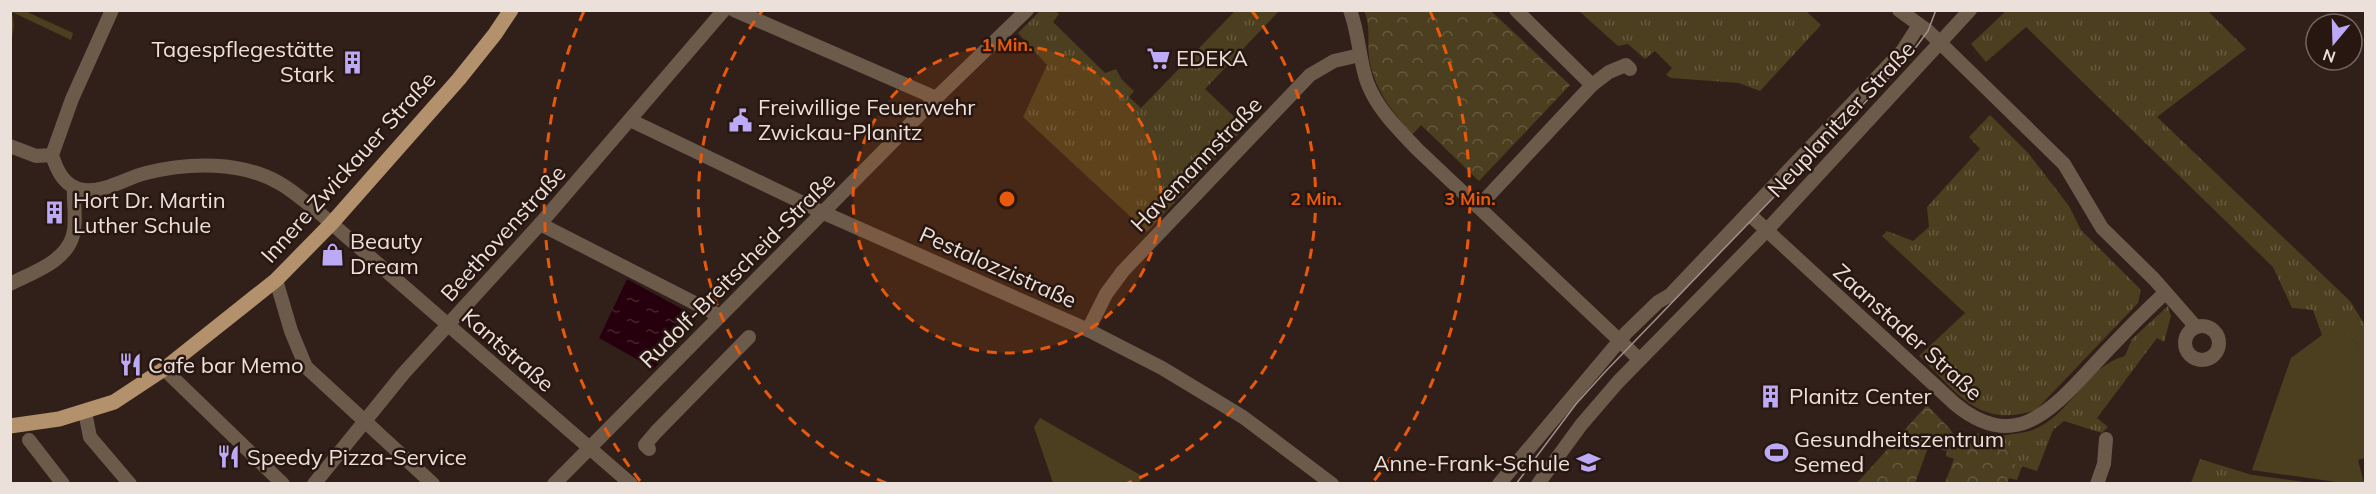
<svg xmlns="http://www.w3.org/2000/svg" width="2376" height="494" viewBox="0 0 2376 494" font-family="Mulish,sans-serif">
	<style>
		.grass { fill: url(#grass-tufts) }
		.forest { fill: url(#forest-crowns) }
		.garden { fill: #4b3f1f }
		.water { fill: url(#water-ripples) }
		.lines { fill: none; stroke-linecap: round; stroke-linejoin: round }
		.minor { stroke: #6c5b4a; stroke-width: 14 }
		.major { stroke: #b3916d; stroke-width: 15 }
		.tram { stroke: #9f918b; stroke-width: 1.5 }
		.ring { fill: none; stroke: #e8590c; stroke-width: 3; stroke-dasharray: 10 8 }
		.labels { text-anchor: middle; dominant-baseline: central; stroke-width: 5; stroke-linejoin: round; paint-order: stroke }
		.poi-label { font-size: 22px; fill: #ebe0da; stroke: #271710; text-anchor: start }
		.street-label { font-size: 22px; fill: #ebe0da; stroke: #271710 }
		.centre { fill: #e8590c; stroke: #271710; stroke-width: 3 }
		.ring-label { font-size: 18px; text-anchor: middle; font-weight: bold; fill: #e8590c; stroke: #271710; stroke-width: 5; stroke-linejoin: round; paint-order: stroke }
	</style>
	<defs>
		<pattern id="grass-tufts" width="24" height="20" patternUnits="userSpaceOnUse" patternTransform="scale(1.5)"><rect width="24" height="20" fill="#4b3f1f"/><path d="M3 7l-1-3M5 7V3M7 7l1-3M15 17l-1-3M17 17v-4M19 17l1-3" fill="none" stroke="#655a3f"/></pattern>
		<pattern id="forest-crowns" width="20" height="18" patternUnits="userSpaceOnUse" patternTransform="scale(1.5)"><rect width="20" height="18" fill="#4b3f1f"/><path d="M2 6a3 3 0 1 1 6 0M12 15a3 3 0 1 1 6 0" fill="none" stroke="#655a3f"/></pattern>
		<pattern id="water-ripples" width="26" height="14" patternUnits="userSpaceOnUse" patternTransform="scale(1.5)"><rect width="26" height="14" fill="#27000d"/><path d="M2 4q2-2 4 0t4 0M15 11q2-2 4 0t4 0" fill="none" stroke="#462530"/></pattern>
	</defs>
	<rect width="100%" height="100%" fill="#312019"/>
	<g class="grass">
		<polygon points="1041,10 1055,11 1059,14 1053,22 1105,73 1116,69 1122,80 1134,91 1129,97 1141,108 1235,11 1279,11 1205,89 1245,127 1147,232 1023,117 1047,65 1018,33"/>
		<polygon points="1579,11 1806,11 1821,25 1760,91 1739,83 1671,78 1666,75 1672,68 1655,51 1645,59 1628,44 1618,46"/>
		<polygon points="2006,11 2208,11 2246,49 2157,117 2350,301 2365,325 2365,357 2351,335 2322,335 2313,310 2292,308 2273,267 2026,27 1986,62 1971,44"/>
		<path d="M1990,115L2029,154L2069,206L2081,230L2141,290L2138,303L2036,410C1977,429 1959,393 1919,356L1965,313L1882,236L1887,231L1913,241L1929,227L1927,207L1980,149L1969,137Z"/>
		<path d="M2168,306L2171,316L2164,342L2157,338L2097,418L2108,427L2102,433L2064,421L2053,430L2037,471L2014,464L2002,436C2011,434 2022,433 2030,431C2070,418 2085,366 2125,356L2132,339Z"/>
		<polygon points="2200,459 2252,475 2312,483 2191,483"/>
	</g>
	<g class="forest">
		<path d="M1364,11H1491L1570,85L1479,181L1421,125L1412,135C1391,110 1374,89 1369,57C1367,41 1371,25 1364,11Z"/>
		<polygon points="1927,405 1950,429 1958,441 1972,444 1977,433 1991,438 2002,436 2014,464 2022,466 2017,480 2009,478 2007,483 1945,483 1954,459 1946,456 1947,451 1929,445 1915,483 1857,483"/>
	</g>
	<g class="garden">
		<polygon points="11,10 25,11 73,33 71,40 12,12 14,25 11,45"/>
		<polygon points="2322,335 2351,335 2365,357 2365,458 2358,460 2364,483 2343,483 2252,470 2291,358"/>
		<polygon points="1040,418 1144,477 1138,483 1053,483 1034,427"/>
	</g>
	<polygon class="water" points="627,279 697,317 654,369 599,338"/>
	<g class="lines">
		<g class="minor">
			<path d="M112,10L72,99L52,155C57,171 65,188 84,190C106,192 126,178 146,173C189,162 243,161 281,184C293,191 304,201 315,209L631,484"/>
			<polyline points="734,10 936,98"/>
			<path d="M1350,10C1359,34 1359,59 1367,82C1377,109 1398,129 1417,149L1639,359"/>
			<polyline points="1516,10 1592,85"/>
			<polyline points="1899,10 1928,31 2064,164 2102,228 2154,279 2196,327"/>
			<polyline points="630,120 824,213 1088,330 1162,368 1243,417 1332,484"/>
			<polyline points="10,146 36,156 52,155"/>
			<polyline points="1478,207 1592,85 1609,72 1626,65 1630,69"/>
			<path d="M1748,213L1955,404C2013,452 2049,413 2090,369C2114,343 2139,317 2165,293"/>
			<polyline points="540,224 720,316"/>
			<polyline points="276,280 291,331 306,367 433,484"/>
			<path d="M10,284C33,272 66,262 73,235C77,221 73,202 74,187"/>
			<circle cx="2202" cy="343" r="17"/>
			<polyline points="1088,330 1106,294 1123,271 1310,75 1334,61 1360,55"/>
			<polyline points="164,369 283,484"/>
			<polyline points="85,412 90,437 130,484"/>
			<polyline points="29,440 63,484"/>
			<polyline points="649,449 645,445 656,432 749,337"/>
			<polyline points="314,484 403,374 540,224 724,10"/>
			<polyline points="554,484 936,98 1027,10"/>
			<polyline points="1499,484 1626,333 1658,302 1670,295 1903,50 1919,25"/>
			<polyline points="1538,484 1581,425 1618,382 1767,230 1970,10"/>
			<polyline points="2097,484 2104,464 2106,439"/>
		</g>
		<polyline class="major" points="10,426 59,419 114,402 164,369 276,280 331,224 459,79 495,34 511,10"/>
		<polyline class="tram" points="1516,484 1576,404 1604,373 1907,59 1928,31 1936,10"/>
	</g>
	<circle cx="1007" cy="199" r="154" fill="#e8590c" fill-opacity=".12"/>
	<g class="ring">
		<circle cx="1007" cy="199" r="154"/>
		<path d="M886 483A309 309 0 0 1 762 11M1252 11A309 309 0 0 1 1128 483"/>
		<path d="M640 481A463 463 0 0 1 584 11M1430 11A463 463 0 0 1 1374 481"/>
	</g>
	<defs>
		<symbol id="supermarket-bare" viewBox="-9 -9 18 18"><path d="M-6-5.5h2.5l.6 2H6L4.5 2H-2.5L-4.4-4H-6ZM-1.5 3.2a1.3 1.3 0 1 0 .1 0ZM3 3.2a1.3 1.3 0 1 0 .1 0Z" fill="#bcaaf6" stroke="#271710" stroke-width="2.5" paint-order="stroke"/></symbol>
		<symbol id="building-bare" viewBox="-9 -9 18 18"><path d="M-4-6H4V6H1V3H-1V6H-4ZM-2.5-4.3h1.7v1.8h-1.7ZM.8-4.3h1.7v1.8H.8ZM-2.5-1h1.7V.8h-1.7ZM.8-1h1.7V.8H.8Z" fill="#bcaaf6" stroke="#271710" stroke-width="2.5" paint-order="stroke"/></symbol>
		<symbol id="civic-bare" viewBox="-9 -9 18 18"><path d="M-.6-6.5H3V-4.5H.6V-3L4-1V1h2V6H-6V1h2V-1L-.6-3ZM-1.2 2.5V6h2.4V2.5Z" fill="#bcaaf6" stroke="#271710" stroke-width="2.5" paint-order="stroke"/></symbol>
		<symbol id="shop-bare" viewBox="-9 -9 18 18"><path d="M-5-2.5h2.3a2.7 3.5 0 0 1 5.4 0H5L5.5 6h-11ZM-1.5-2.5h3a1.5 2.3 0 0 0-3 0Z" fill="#bcaaf6" stroke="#271710" stroke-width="2.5" paint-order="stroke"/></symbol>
		<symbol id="restaurant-bare" viewBox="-9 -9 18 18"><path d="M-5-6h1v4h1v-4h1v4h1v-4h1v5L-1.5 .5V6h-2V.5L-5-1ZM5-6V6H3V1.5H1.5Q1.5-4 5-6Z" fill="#bcaaf6" stroke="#271710" stroke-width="2.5" paint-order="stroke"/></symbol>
		<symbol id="stadium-bare" viewBox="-9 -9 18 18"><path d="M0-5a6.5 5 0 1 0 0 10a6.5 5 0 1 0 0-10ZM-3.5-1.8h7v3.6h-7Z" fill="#bcaaf6" stroke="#271710" stroke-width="2.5" paint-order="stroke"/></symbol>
		<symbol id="school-bare" viewBox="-9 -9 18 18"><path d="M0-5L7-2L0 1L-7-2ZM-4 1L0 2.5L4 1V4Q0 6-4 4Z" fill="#bcaaf6" stroke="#271710" stroke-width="2.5" paint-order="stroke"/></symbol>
	</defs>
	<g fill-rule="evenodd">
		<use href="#supermarket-bare" x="1142" y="42" width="33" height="33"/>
		<use href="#building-bare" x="336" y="46" width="33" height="33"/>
		<use href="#civic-bare" x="724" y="104" width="33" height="33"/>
		<use href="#building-bare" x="38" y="196" width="33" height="33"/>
		<use href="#shop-bare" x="316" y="238" width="33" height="33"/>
		<use href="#restaurant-bare" x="114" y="348" width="33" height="33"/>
		<use href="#building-bare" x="1754" y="380" width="33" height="33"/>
		<use href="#stadium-bare" x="1760" y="436" width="33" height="33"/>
		<use href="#restaurant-bare" x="212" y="440" width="33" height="33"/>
		<use href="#school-bare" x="1572" y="446" width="33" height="33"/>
	</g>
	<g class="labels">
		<g class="poi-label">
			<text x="334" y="49" text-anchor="end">Tagespflegestätte<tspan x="334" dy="25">Stark</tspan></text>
			<text x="1176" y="58">EDEKA</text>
			<text x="758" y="107">Freiwillige Feuerwehr<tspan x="758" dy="25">Zwickau-Planitz</tspan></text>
			<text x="73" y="200">Hort Dr. Martin<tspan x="73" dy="25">Luther Schule</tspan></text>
			<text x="350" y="241">Beauty<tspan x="350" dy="25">Dream</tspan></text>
			<text x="148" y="365">Cafe bar Memo</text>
			<text x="1789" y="396">Planitz Center</text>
			<text x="1794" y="439">Gesundheitszentrum<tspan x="1794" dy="25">Semed</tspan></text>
			<text x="247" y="457">Speedy Pizza-Service</text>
			<text x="1570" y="463" text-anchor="end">Anne-Frank-Schule</text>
		</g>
		<g class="street-label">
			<text transform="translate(1841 119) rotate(-47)">Neuplanitzer Straße</text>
			<text transform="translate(1196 164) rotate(-46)">Havemannstraße</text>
			<text transform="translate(348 167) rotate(-48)">Innere Zwickauer Straße</text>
			<text transform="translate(503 233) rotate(-48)">Beethovenstraße</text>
			<text transform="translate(998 267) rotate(24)">Pestalozzistraße</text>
			<text transform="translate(737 270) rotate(-45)">Rudolf-Breitscheid-Straße</text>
			<text transform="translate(1908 332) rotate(42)">Zaanstader Straße</text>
			<text transform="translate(508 350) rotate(41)">Kantstraße</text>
		</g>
	</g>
	<circle cx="1007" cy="199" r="9" class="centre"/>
	<g class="ring-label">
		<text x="1007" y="51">1 Min.</text>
		<text x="1316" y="205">2 Min.</text>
		<text x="1470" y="205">3 Min.</text>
	</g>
	<rect width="2376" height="494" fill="none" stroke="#ebe0da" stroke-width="24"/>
	<g transform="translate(2334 42) rotate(199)"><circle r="28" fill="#271710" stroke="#756761" stroke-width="1.5"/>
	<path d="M0-4.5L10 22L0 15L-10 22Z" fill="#bcaaf6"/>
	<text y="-9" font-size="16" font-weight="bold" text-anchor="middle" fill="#ebe0da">N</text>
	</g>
</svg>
